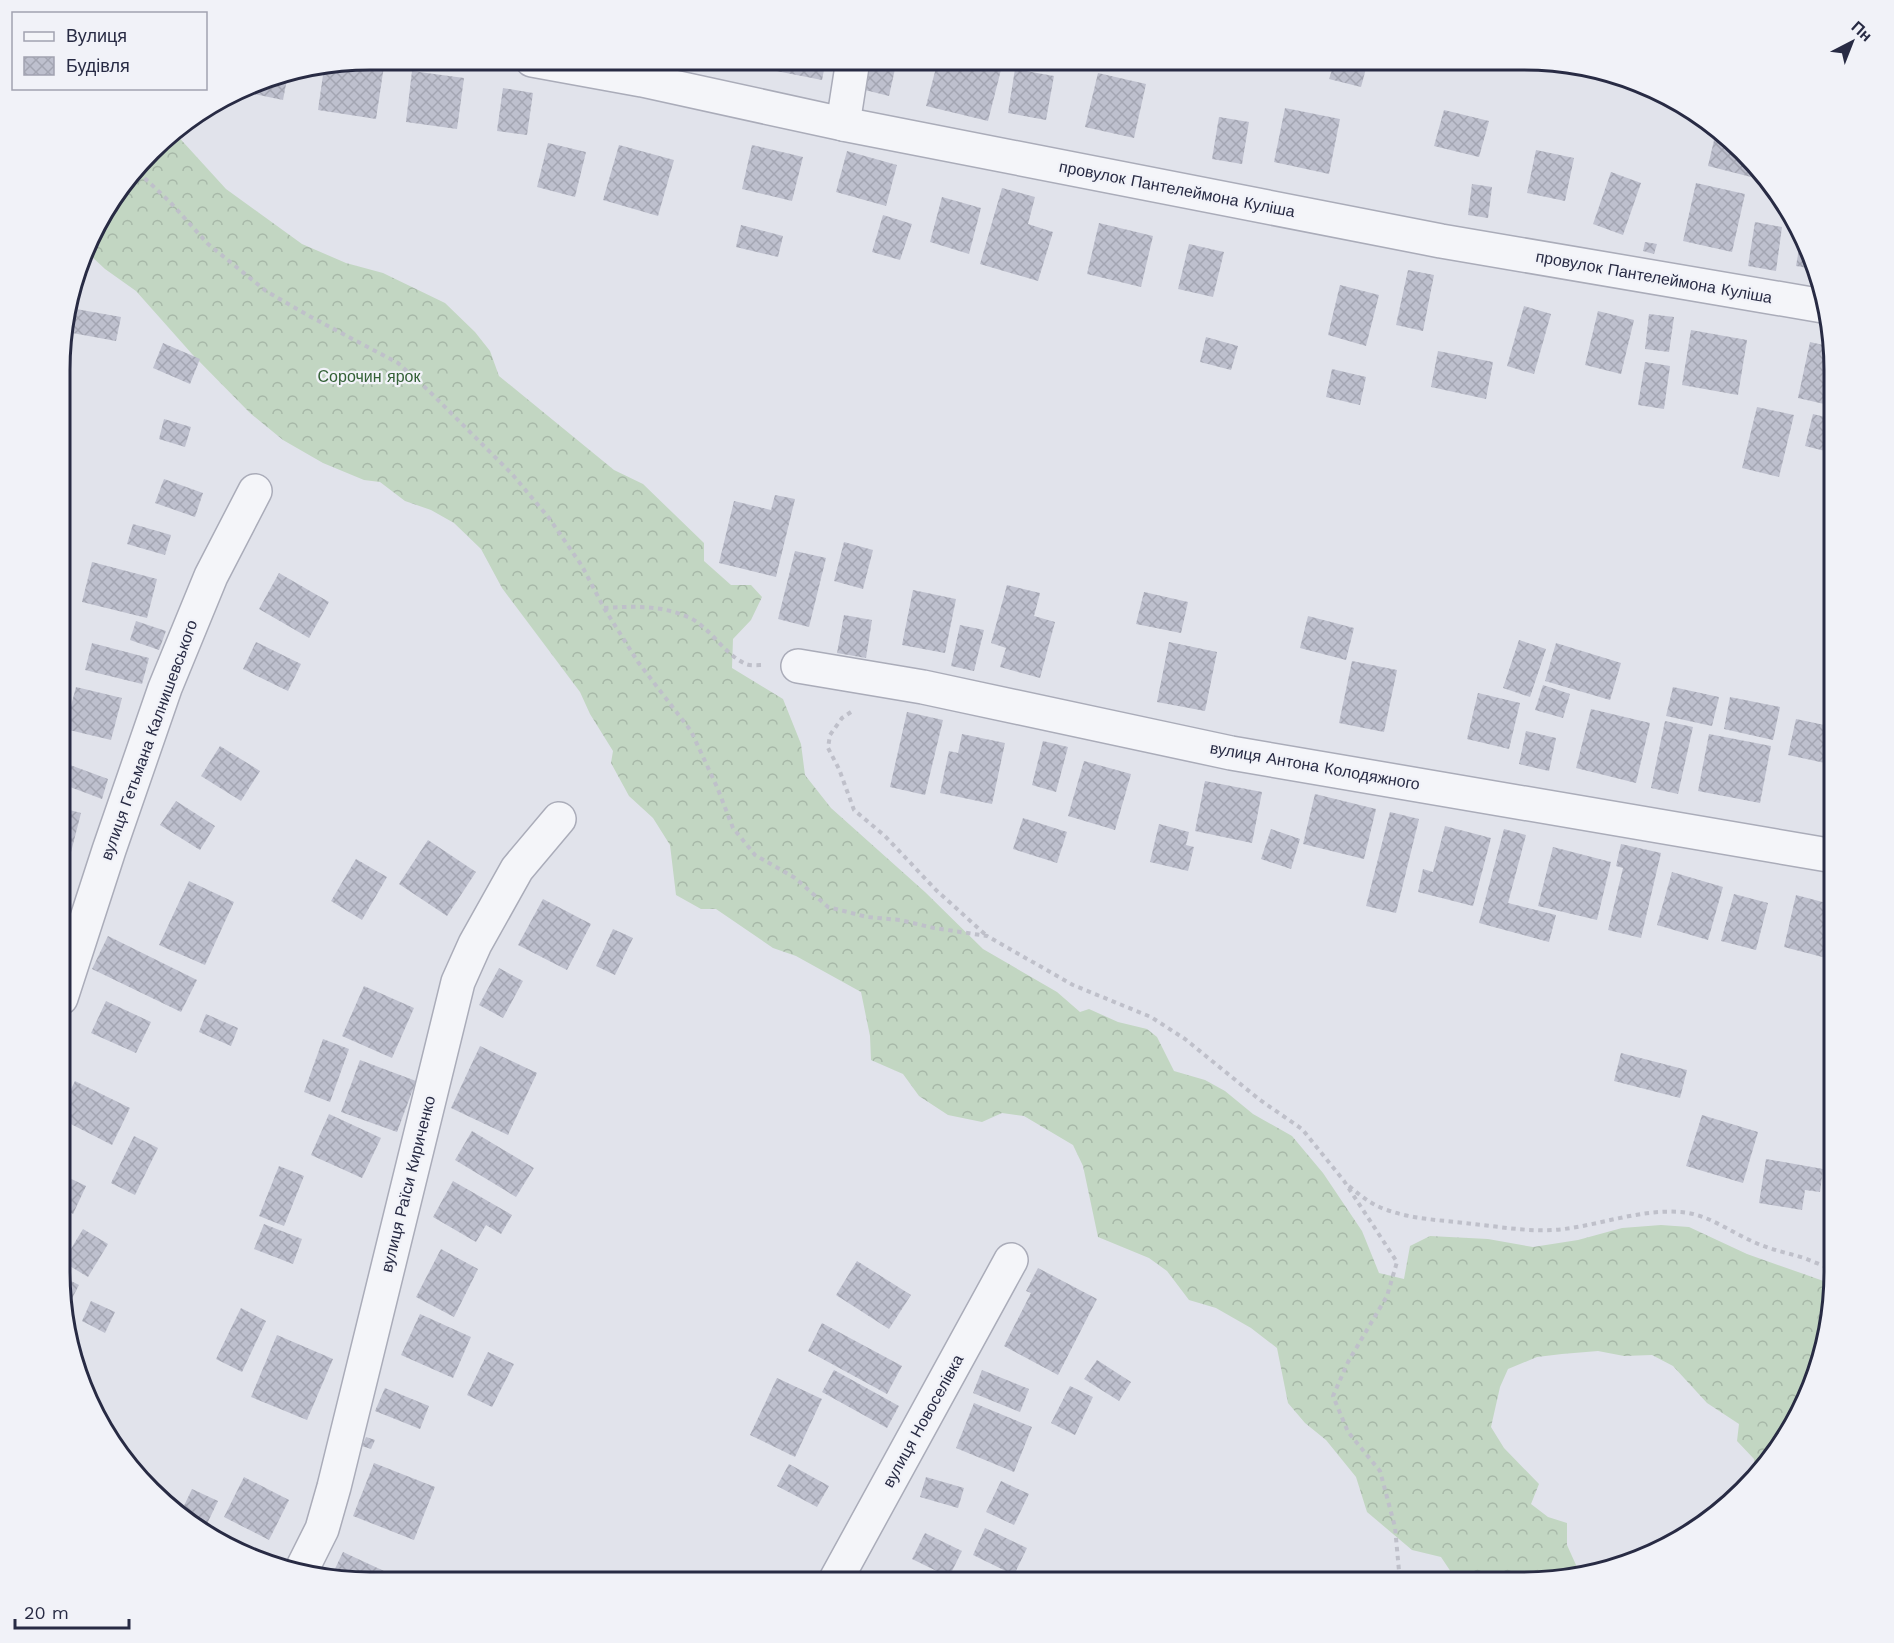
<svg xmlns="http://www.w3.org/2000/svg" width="1894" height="1643" viewBox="0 0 1894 1643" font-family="'Work Sans',sans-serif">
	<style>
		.forest { fill: url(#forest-crowns) }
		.building { fill: url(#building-cross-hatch) }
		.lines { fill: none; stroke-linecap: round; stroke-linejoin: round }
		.minor-casing { stroke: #aaacb9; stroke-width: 36 }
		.path { stroke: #bfc0ca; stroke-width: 4; stroke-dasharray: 4.5 4.5; stroke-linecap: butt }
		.minor { stroke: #f4f5f9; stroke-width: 33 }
		.labels { text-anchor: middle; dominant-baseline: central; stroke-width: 4.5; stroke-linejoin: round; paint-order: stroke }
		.street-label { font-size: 16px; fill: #282b44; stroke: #f1f2f8 }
		.park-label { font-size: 16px; fill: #346137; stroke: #f1f2f8 }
		.rim { fill: none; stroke: #282b44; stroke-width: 3 }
	</style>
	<defs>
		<pattern id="forest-crowns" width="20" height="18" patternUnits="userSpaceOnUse" patternTransform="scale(1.5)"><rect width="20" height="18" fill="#c2d6c2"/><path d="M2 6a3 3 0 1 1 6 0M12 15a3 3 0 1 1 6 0" fill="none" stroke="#a7b8a8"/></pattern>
		<pattern id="building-cross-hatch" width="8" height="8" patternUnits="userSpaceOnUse" patternTransform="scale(1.5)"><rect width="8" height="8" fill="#bec0ce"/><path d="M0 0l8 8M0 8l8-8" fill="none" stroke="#a3a5b2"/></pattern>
	</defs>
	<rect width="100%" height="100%" fill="#e1e3eb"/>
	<polygon class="forest" points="174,132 226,189 302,244 346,263 383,273 445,303 475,332 490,351 499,376 614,470 643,484 704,543 704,561 731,585 751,585 762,597 751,620 733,639 732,668 783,699 801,744 805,775 831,808 925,892 983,949 1057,992 1080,1012 1089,1009 1118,1022 1147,1029 1157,1037 1174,1071 1205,1080 1225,1091 1253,1114 1292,1136 1323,1173 1362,1231 1379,1273 1404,1279 1410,1246 1430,1236 1488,1239 1533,1247 1578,1240 1622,1228 1661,1225 1689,1227 1747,1254 1832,1284 1810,1391 1756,1472 1754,1459 1737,1441 1739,1424 1707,1403 1673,1366 1652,1355 1624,1356 1598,1351 1562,1354 1537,1357 1508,1369 1500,1387 1491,1427 1504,1448 1539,1484 1531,1504 1548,1517 1567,1523 1567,1545 1576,1565 1578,1573 1544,1582 1440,1582 1453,1575 1441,1557 1412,1550 1367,1512 1356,1477 1326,1440 1305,1423 1288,1403 1277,1348 1251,1328 1216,1308 1189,1300 1167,1271 1149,1258 1098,1237 1083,1166 1073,1145 1024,1116 1002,1113 982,1122 948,1115 919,1096 903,1074 871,1060 870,1036 861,992 796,956 773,948 716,909 701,909 676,895 670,845 653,818 629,796 611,763 613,751 590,714 580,692 502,588 481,549 454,523 431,510 405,501 380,482 364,480 323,463 283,440 250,413 192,354 136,291 105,269 89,254 101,216 166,137"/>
	<g class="building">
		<polygon points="709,60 745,60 742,71 708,63"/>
		<polygon points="768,60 826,60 822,80 766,69"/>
		<polygon points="872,60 897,60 889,96 865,90"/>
		<polygon points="938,60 1003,62 988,121 926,106"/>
		<polygon points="1335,61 1368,61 1361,87 1329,79"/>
		<polygon points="1504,61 1537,61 1536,67"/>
		<polygon points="357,62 384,66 376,119 318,110 324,68"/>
		<polygon points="1015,69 1054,76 1046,120 1008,113"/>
		<polygon points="412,71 464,78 457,129 406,122"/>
		<polygon points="1098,73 1146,84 1134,138 1085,127"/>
		<polygon points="288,74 283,100 254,94 256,85 271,77"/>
		<polygon points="503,88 533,93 527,135 497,131"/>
		<polygon points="1285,108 1340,119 1329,174 1274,162"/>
		<polygon points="1444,110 1489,121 1479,157 1434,146"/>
		<polygon points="1219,117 1249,122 1242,164 1212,159"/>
		<polygon points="1715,136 1725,138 1743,151 1753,166 1751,177 1708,166"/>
		<polygon points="548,143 586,152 575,197 537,187"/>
		<polygon points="619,145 674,160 658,216 603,200"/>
		<polygon points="752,145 803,157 792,201 742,189"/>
		<polygon points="1536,150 1574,158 1565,201 1527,193"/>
		<polygon points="847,151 897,165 886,206 836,192"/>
		<polygon points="1611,172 1641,183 1623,235 1593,224"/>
		<polygon points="1696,183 1745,194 1732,252 1683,241"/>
		<polygon points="1472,184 1492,187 1488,218 1468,215"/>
		<polygon points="1002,188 1035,197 1028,224 1053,232 1038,281 980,264"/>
		<polygon points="942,197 981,208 969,254 930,242"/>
		<polygon points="883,215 912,224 900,260 872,252"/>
		<polygon points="1755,222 1782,227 1776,271 1748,266"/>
		<polygon points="1099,223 1153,236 1141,287 1087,274"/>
		<polygon points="741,225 783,236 778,257 736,247"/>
		<polygon points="1801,237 1810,252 1814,269 1796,266"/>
		<polygon points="1645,242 1657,244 1654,254 1643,251"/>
		<polygon points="1189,244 1224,252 1213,297 1178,289"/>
		<polygon points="1408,270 1434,275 1423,331 1396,325"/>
		<polygon points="1340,285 1379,295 1366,346 1328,335"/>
		<polygon points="1524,306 1551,314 1534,374 1507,366"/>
		<polygon points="76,309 121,317 116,341 72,333"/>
		<polygon points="1598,311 1634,320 1621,374 1585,365"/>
		<polygon points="1649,314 1674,317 1669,352 1645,349"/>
		<polygon points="1691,330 1747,340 1738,395 1682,385"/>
		<polygon points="1206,337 1238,346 1231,370 1200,362"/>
		<polygon points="1810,342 1832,347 1833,406 1798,398"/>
		<polygon points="163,343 200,359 190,384 153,368"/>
		<polygon points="1438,351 1493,362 1486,399 1431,387"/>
		<polygon points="1645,362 1670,366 1664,409 1638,405"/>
		<polygon points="1332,369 1366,377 1360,405 1326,397"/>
		<polygon points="1757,407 1794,415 1779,477 1742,468"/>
		<polygon points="1813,414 1833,419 1833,453 1805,446"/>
		<polygon points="164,419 191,427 185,447 159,439"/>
		<polygon points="164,479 203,493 195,517 155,503"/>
		<polygon points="775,495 795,499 776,577 719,563 734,501 771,510"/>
		<polygon points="133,524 171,535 165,555 127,544"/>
		<polygon points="844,542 873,550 863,589 834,581"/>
		<polygon points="795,551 826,558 809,627 778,619"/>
		<polygon points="92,562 157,579 147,618 82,602"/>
		<polygon points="279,573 329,602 309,638 259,609"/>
		<polygon points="1007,585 1040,593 1034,616 1055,622 1040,678 1000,667 1006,648 991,643"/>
		<polygon points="913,590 956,599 945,653 902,645"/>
		<polygon points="1144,592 1188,602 1181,633 1136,624"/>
		<polygon points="844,615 872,620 866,658 837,653"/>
		<polygon points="1308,616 1354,628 1346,660 1300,648"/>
		<polygon points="136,621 166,631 159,650 130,640"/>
		<polygon points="960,625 984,630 974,671 951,666"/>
		<polygon points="1519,640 1546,649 1530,697 1503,688"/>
		<polygon points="256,642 301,664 288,691 243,669"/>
		<polygon points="1169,642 1217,652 1205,711 1157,702"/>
		<polygon points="92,643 149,658 142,684 85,670"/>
		<polygon points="1556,643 1621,663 1610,700 1545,681"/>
		<polygon points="1352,661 1397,670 1384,732 1339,723"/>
		<polygon points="1543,685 1570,694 1563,718 1535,710"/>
		<polygon points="76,687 122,698 111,740 65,729"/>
		<polygon points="1673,687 1719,697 1712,726 1666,716"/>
		<polygon points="1478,693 1520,703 1509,749 1467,739"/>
		<polygon points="1730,697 1780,707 1773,740 1724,729"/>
		<polygon points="1591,709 1650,723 1636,783 1576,768"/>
		<polygon points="907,712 943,720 925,795 890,787"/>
		<polygon points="1796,719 1834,727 1834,765 1788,755"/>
		<polygon points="1665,721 1693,727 1678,794 1651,788"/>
		<polygon points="1526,731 1556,738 1549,771 1519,764"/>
		<polygon points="962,734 1005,743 992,804 940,793 949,751 958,753"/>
		<polygon points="1709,734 1771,746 1760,803 1698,791"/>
		<polygon points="1043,741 1068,747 1056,792 1032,785"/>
		<polygon points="220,746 260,771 241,801 201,776"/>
		<polygon points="1084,761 1131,774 1115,830 1068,816"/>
		<polygon points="62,762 108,779 102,799 62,784"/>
		<polygon points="1205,781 1262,792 1252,843 1195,831"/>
		<polygon points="1315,794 1376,809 1364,859 1303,844"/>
		<polygon points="176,801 215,826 200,850 160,825"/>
		<polygon points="62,808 81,813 70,856 62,854"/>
		<polygon points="1390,812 1419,819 1396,913 1366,906"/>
		<polygon points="1023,818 1067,832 1057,863 1013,849"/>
		<polygon points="1159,824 1189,832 1186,845 1194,847 1188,871 1150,862"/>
		<polygon points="1445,826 1491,838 1473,906 1418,892 1423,869 1433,872"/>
		<polygon points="1271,829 1300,839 1291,869 1261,859"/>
		<polygon points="1504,829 1526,835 1508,903 1556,915 1549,942 1479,923"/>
		<polygon points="428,840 476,872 447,916 399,884"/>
		<polygon points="1621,844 1661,853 1641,938 1608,930 1623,868 1616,866"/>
		<polygon points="1553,847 1611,862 1597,920 1538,906"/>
		<polygon points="356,859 387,877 362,920 331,901"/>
		<polygon points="1672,872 1723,887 1708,940 1657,925"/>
		<polygon points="189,881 234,902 205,965 159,945"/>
		<polygon points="1734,894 1768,903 1756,950 1721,941"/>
		<polygon points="1796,895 1834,905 1834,960 1784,947"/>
		<polygon points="543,899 591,924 567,970 518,945"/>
		<polygon points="613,929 633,938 615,975 596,966"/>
		<polygon points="108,936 197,980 181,1012 92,969"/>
		<polygon points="499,968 523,981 503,1018 479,1005"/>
		<polygon points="364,986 414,1008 392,1058 342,1036"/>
		<polygon points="106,1001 151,1022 136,1053 91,1033"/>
		<polygon points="206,1014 238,1028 231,1046 199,1032"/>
		<polygon points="323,1039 349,1049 330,1102 304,1092"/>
		<polygon points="480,1046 537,1073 508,1135 451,1108"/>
		<polygon points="1621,1053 1687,1070 1680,1098 1614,1081"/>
		<polygon points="360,1060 416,1081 397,1132 341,1112"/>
		<polygon points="75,1081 130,1108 112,1145 61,1119 61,1110"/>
		<polygon points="329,1114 381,1138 362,1178 311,1155"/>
		<polygon points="1702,1115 1758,1132 1743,1183 1686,1166"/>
		<polygon points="472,1131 534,1168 516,1197 455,1160"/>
		<polygon points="134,1136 158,1148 135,1195 111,1183"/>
		<polygon points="1766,1159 1823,1169 1820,1192 1805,1190 1802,1210 1759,1203"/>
		<polygon points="279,1166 304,1176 284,1226 259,1216"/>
		<polygon points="61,1174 86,1186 73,1214 61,1208"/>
		<polygon points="453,1181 512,1215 501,1234 486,1225 476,1242 433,1217"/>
		<polygon points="264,1224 302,1239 293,1264 254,1249"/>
		<polygon points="83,1229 108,1244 88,1277 63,1262"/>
		<polygon points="441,1249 478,1269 454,1317 416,1297"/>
		<polygon points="857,1261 911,1295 889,1329 836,1295"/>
		<polygon points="1038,1268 1097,1299 1058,1375 1004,1346 1031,1293 1026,1291"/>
		<polygon points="61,1276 79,1285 65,1312 61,1293"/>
		<polygon points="91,1301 115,1312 105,1333 82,1321"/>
		<polygon points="241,1308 266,1321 242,1372 216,1359"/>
		<polygon points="420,1314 471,1337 453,1378 401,1355"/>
		<polygon points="822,1323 902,1366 887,1394 808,1351"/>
		<polygon points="277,1335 333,1359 307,1420 251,1397"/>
		<polygon points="488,1352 514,1364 492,1407 467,1395"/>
		<polygon points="1097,1360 1131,1382 1119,1401 1084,1379"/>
		<polygon points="834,1370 899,1406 887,1428 822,1392"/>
		<polygon points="982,1370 1029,1389 1020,1412 973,1393"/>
		<polygon points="777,1378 822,1399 795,1457 750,1435"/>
		<polygon points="1070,1386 1093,1397 1075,1435 1051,1423"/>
		<polygon points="385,1388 429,1406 420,1429 375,1411"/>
		<polygon points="974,1403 1032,1427 1014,1472 956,1448"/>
		<polygon points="366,1437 375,1440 371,1449 362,1446"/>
		<polygon points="374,1463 435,1487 414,1540 353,1516"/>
		<polygon points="789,1464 829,1486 817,1507 777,1486"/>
		<polygon points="244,1477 289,1500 269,1540 224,1517"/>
		<polygon points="926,1477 964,1488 958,1508 920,1497"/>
		<polygon points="1001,1481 1029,1494 1014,1525 986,1512"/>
		<polygon points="192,1489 218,1501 205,1528 181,1512"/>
		<polygon points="985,1528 1027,1548 1014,1575 973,1555"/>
		<polygon points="925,1533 962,1551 949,1577 912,1559"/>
		<polygon points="343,1552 397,1577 395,1583 371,1583 332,1575"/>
	</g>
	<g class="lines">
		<defs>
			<g id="minor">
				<polyline points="532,60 642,80 843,124 1441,241 1823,306"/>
				<polyline points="843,124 853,60"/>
				<polyline points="798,666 923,687 1231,753 1834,856"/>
				<polyline points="61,998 109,850 165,688 211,576 255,491"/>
				<polyline points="302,1569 322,1529 334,1487 458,982 475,944 517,869 559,819"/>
				<polyline points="834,1583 1011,1260"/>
			</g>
		</defs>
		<use href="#minor" class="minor-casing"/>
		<g class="path">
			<polyline points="138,172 170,202 208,244 266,291 311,317 398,363 429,391 512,474 549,518 582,566 604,608 638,662 691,731 717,787 733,828 755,855 795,878 828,907 867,917 900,920 934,928 987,936 1073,985 1151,1017 1185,1039 1260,1100 1302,1129 1344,1181 1397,1262 1387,1296 1348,1362 1333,1396 1348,1432 1380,1471 1395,1527 1400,1582"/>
			<path d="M604,608C634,606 664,605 692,619C712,630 725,655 746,664C750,666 759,665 764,665"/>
			<polyline points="851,712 842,718 830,735 828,748 839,769 854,810 885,836 936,890 987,936"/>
			<path d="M1349,1186C1361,1196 1372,1205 1387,1210C1415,1220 1444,1220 1473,1224C1503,1227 1534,1233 1564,1229C1603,1224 1641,1209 1681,1212C1708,1214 1732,1233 1756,1243C1772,1250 1788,1253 1804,1258C1814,1262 1824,1266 1834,1270"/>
		</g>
		<use href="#minor" class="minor"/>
	</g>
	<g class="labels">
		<g class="street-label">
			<text transform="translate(1177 189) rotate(11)">провулок Пантелеймона Куліша</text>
			<text transform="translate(1654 277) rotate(10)">провулок Пантелеймона Куліша</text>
			<text transform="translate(149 740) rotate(-70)">вулиця Гетьмана Калнишевського</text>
			<text transform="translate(1315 766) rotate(10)">вулиця Антона Колодяжного</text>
			<text transform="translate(408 1184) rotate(-76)">вулиця Раїси Кириченко</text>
			<text transform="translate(923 1421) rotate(-61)">вулиця Новоселівка</text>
		</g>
		<g class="park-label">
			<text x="369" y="376">Сорочин ярок</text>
		</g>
	</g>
	<path d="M0 0H1894V1643H0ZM370 70H1524A300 300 0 0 1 1824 370V1272A300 300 0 0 1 1524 1572H370A300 300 0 0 1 70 1272V370A300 300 0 0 1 370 70Z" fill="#f1f2f8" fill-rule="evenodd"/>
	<path class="rim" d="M370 70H1524A300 300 0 0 1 1824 370V1272A300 300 0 0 1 1524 1572H370A300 300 0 0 1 70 1272V370A300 300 0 0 1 370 70Z"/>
	<rect x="12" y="12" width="195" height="78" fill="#f1f2f8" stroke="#a1a2b0" stroke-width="1.5"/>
	<rect x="24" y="32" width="30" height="9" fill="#f4f5f9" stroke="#a1a2b0" stroke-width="1.5"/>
	<text x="66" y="42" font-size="18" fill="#282b44">Вулиця</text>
	<rect x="24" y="57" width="30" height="18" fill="url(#building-cross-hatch)" stroke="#a1a2b0" stroke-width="1.5"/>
	<text x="66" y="72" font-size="18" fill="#282b44">Будівля</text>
	<g transform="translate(1852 42) rotate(42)" stroke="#f1f2f8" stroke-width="4.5" paint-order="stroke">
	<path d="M0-4.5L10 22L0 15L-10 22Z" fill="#282b44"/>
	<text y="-9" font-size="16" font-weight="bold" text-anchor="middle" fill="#282b44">Пн</text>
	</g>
	<path d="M15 1619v9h114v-9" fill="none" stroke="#282b44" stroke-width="3"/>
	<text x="24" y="1619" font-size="18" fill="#282b44" stroke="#f1f2f8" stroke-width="4.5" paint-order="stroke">20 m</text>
</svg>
